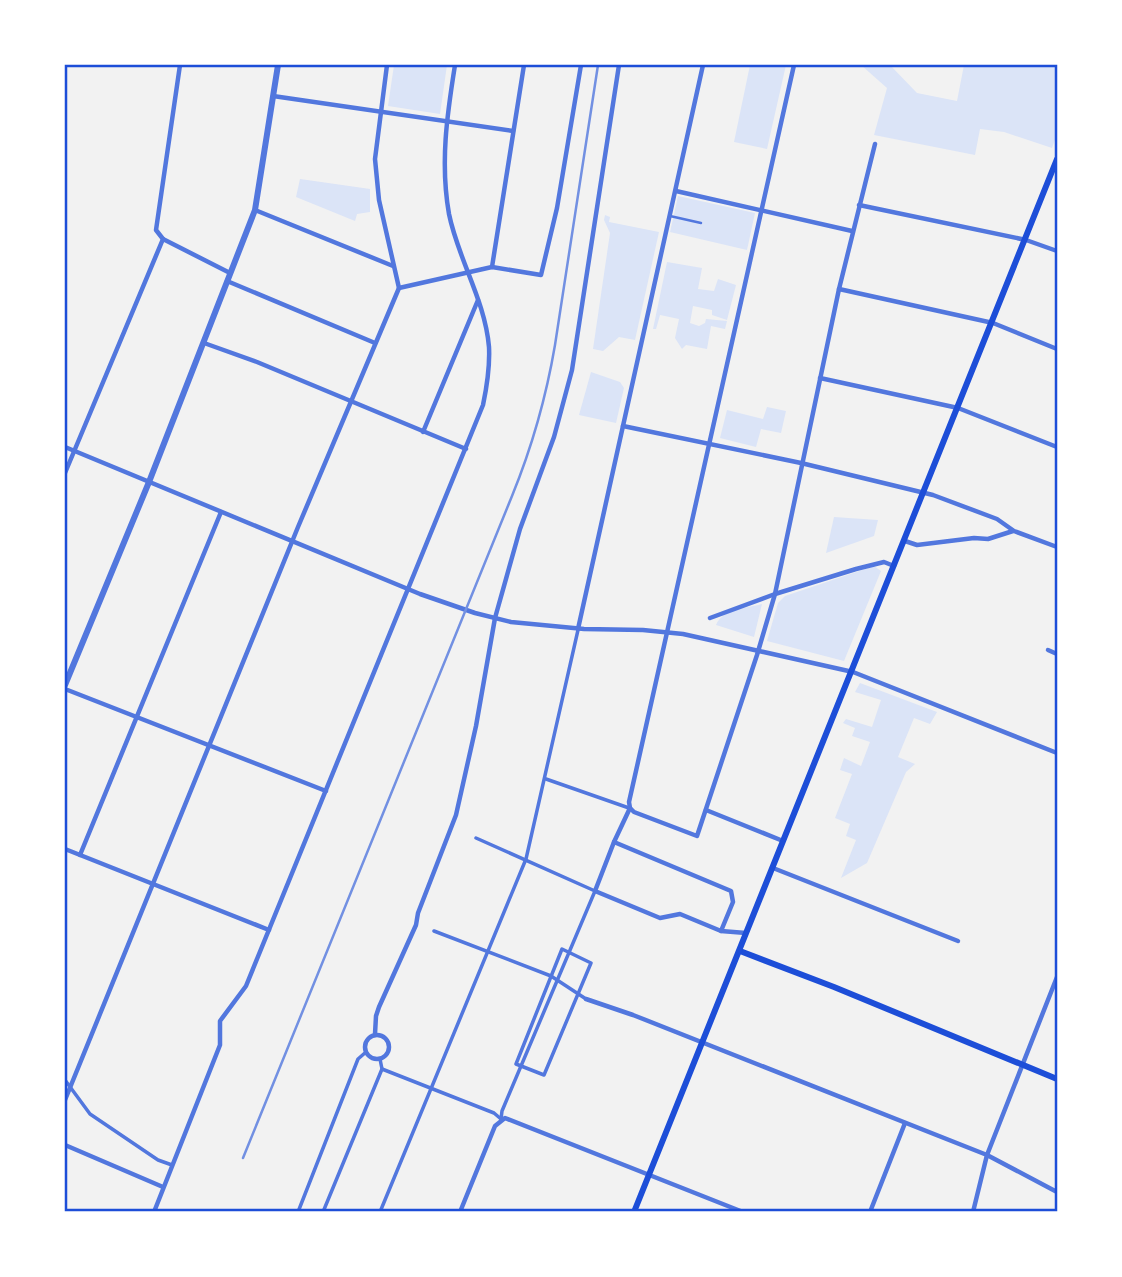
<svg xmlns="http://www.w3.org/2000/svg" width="1122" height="1277" viewBox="0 0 1122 1277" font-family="'Libre Baskerville',serif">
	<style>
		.green { fill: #dbe4f7 }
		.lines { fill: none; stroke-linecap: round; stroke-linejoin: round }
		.service { stroke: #5277de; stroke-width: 2.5 }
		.pedestrian { stroke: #5277de; stroke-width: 3.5 }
		.minor { stroke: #5277de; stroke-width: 4.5 }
		.tertiary { stroke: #5277de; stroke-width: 6 }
		.secondary { stroke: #1d4ed8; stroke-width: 6 }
		.rail { stroke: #7290e2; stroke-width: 2.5 }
		.neatline { fill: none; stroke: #1d4ed8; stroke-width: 2.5 }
	</style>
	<rect width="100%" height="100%" fill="#f2f2f2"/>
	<g class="green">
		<polygon points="394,65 447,65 440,114 388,106"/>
		<polygon points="750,65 786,65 767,149 734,142"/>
		<polygon points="861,65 890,65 917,93 957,101 964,65 1057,65 1057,134 1052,148 1004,132 980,129 975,155 874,135 887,88"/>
		<polygon points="300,179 370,189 370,212 357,214 355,221 296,197"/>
		<polygon points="678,196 755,213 747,250 670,232"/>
		<polygon points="605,215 610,217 609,222 659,232 635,340 619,337 603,351 593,349 610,233 604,220"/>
		<polygon points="667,262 702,268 698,289 714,291 718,279 736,285 727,320 712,315 712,310 693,306 690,323 699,326 705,323 706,319 727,321 725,329 711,326 707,349 686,345 682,349 675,338 679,319 660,315 656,329 653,329"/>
		<polygon points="591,372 620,382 624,388 616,423 579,415"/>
		<polygon points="767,407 786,411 781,433 761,429 756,447 720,438 727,410 763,419"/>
		<polygon points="834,517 878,520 874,536 826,553"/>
		<polygon points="874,566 881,571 844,661 767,641 778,603 785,596"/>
		<path d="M762,604L754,637L716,625C722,609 747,608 762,604Z"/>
		<polygon points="860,683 937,712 930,724 914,718 898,757 915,764 906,772 867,863 841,878 856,840 846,836 850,824 835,818 852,774 840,770 844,758 861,766 870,742 852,736 855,728 843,723 846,719 872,727 881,700 855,692"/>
	</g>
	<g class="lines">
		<polyline class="service" points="670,216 701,223"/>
		<g class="pedestrian">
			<polyline points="546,779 629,808"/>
			<polyline points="476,838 595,891 502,1111 501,1119"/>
			<polyline points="434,931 551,976 586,999"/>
			<polygon points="562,949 591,963 544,1075 516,1064"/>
			<polyline points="382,1069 494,1113 501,1119"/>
			<polyline points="65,1080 90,1114 158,1160 172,1165"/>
			<polyline points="298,1212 358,1059 366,1052"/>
			<polyline points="323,1212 382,1069 380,1059"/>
			<polyline points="380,1212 526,859 578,630"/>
		</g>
		<g class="minor">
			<polyline points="273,96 513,131"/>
			<polyline points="676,191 852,231"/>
			<polyline points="859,205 1026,240 1057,251"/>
			<polyline points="255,210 393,266"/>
			<polyline points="163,239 230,273"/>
			<polyline points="492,267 524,65"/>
			<polyline points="227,281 375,343"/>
			<polyline points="399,288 492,267 541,275 557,208 581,65"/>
			<polyline points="839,289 993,323 1057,349"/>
			<polyline points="204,343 257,362 466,449"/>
			<polyline points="820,378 958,408 1057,447"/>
			<polyline points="623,426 801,463 933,495 997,519 1014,531 1057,547"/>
			<polyline points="423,432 478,300"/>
			<polyline points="65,447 420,594 475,613 511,622 584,629 643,630 683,634 853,672 1057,753"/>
			<polyline points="65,473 163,239 156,230 180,65"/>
			<polyline points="905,541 917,545 974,538 988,539 1013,531"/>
			<polyline points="710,618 775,594 856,569 884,562 894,566"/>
			<polyline points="578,629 703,65"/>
			<polyline points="1048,650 1057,654"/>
			<polyline points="65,689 326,791"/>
			<polyline points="630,808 634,812 697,836 757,655 775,594 839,289 875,144"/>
			<polyline points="706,810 783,841"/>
			<polyline points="614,842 731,891 733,902 721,931"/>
			<polyline points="65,849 269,930"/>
			<polyline points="80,855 221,512"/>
			<polyline points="773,868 958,941"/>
			<polyline points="746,933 721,931 680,914 660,918 595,891 614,842 630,808 629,802 638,762 794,65"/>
			<polyline points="586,999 633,1015 987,1155 1057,1192"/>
			<polyline points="375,1034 376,1016 379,1007 416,925 418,913 456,815 476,726 495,618 520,529 554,437 572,370 619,65"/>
			<circle cx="377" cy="1047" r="12"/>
			<polyline points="65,1100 298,527 399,288 379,200 375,159 387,65"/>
			<polyline points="65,1145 163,1187"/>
			<path d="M154,1212L220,1045V1021L246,986L483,405C487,386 490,367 489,347C485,300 458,259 449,214C440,163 447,115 455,65"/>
			<polyline points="460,1212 495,1126 505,1118 743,1212"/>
			<polyline points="870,1212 905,1123"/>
			<polyline points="973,1212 987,1155 1057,977"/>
		</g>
		<polyline class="tertiary" points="65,685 149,482 255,210 278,65"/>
		<g class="secondary">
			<polyline points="740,951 834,987 1057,1079"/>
			<polyline points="634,1212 1057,159"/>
		</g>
		<path class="rail" d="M243,1158L512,496C532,447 546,398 555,345L598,65"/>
	</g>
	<rect width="1122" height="1277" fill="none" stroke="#ffffff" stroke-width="133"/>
	<rect x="66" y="66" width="990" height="1144" class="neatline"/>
</svg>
